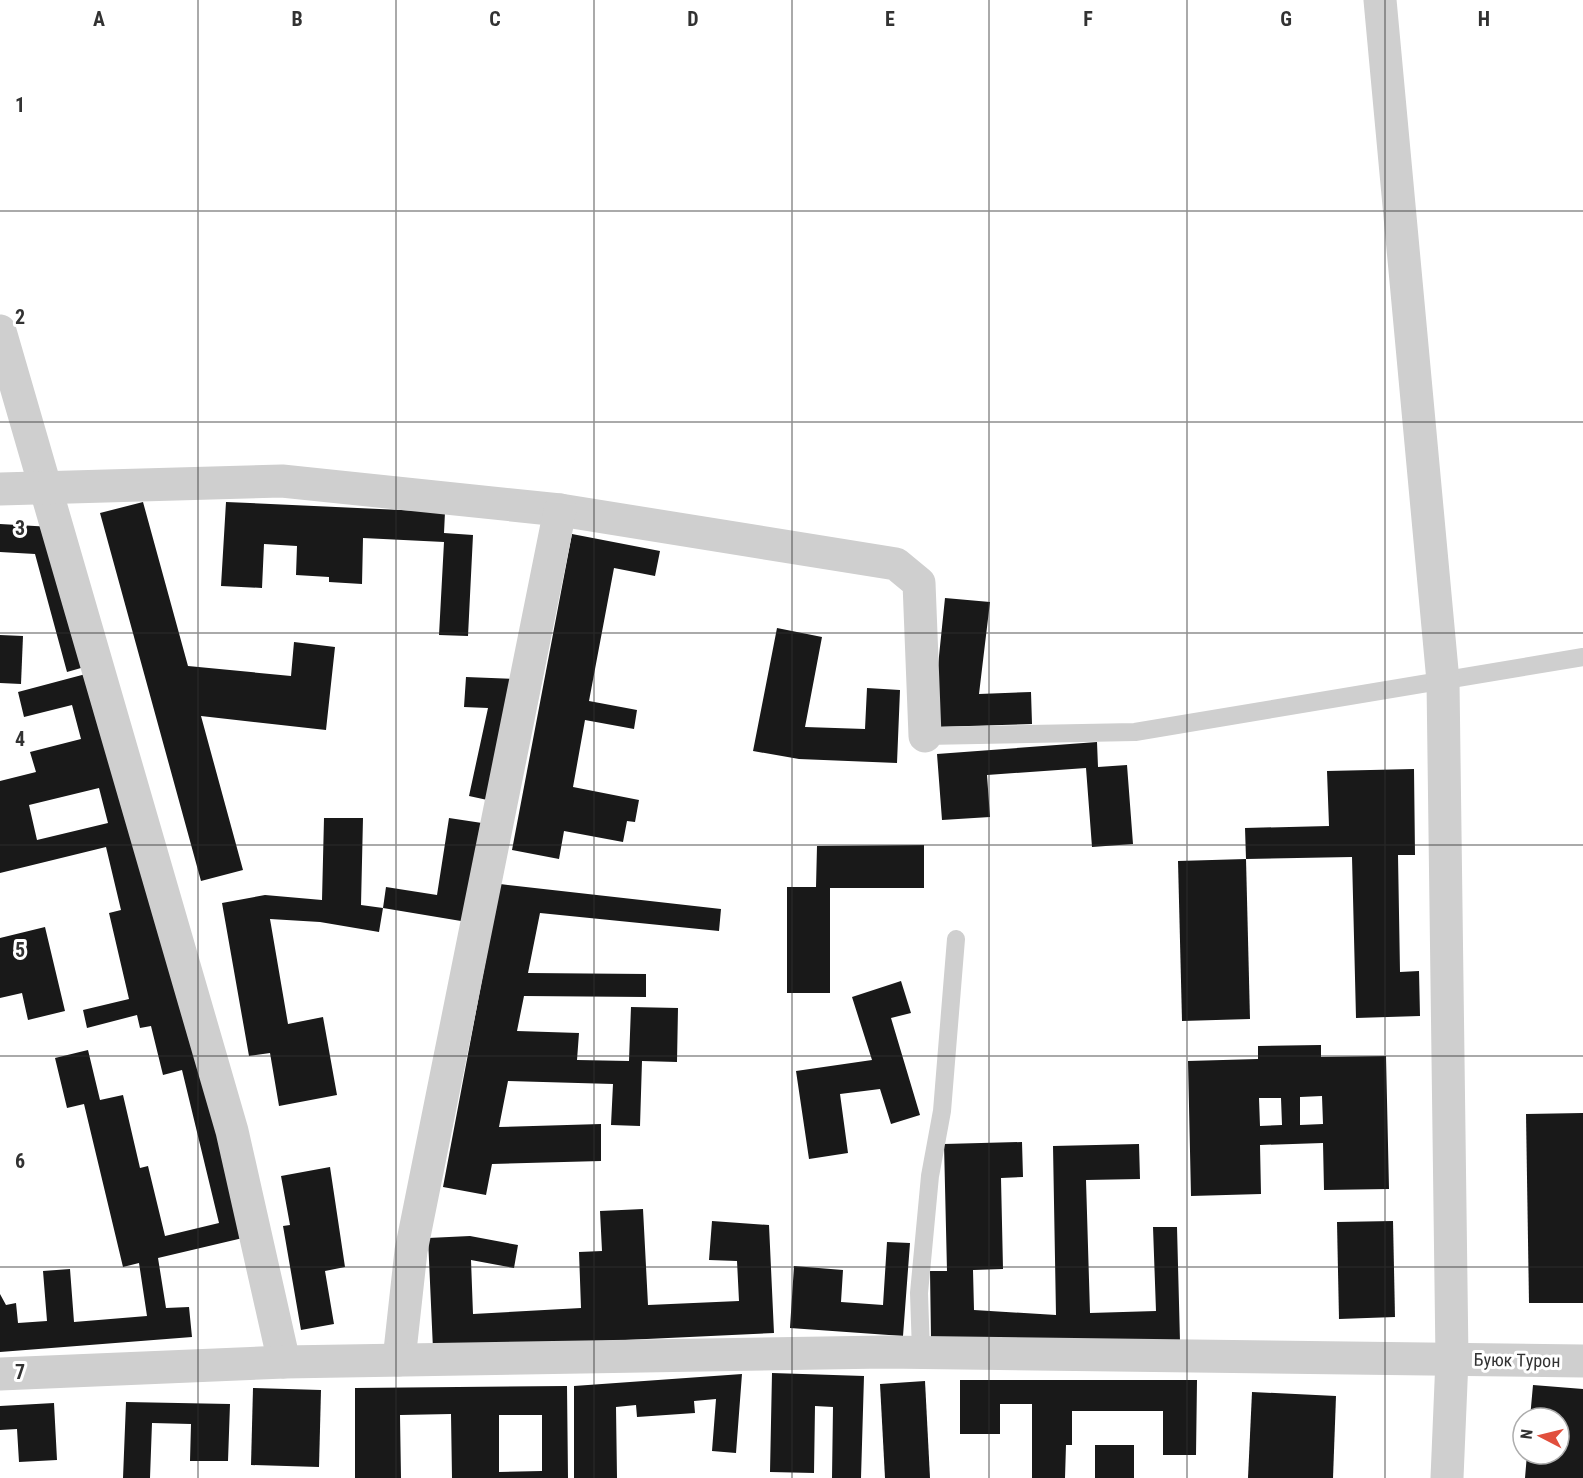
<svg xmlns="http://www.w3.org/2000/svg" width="1583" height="1478" viewBox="0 0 1583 1478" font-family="'Roboto Condensed',sans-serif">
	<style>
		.building { fill: #191919; fill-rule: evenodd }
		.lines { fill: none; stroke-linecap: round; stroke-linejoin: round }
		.lane { stroke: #cfcfcf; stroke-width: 18 }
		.street { stroke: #cfcfcf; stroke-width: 33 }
		.grid { fill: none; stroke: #323232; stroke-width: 1.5; stroke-opacity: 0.55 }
		.labels { text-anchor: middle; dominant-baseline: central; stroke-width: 6; stroke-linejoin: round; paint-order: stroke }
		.street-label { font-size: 18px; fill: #323232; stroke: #fff }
		.grid-label { font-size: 20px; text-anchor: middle; font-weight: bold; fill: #323232; stroke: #fff; stroke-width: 6; stroke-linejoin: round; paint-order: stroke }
	</style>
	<rect width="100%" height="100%" fill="#fff"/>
	<g class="building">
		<polygon points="143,502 188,666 291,676 294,642 335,647 326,730 201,716 243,870 201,881 100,513"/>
		<polygon points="226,502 445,512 444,533 473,535 468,636 439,635 444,542 363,538 362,584 329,582 329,577 296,575 297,546 264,544 262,588 221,586"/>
		<polygon points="0,524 52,527 88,666 67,672 35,554 0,552"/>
		<polygon points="572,534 660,551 655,576 614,568 589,701 637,710 634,729 585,720 573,787 639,800 635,822 627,821 623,842 564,831 559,859 512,850"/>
		<polygon points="945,598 990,602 979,694 1031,692 1032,724 936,727 935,695"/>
		<polygon points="777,628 822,637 805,727 865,729 867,688 900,690 897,763 799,759 753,751"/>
		<polygon points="0,635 23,636 21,684 0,683"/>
		<path d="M97,671L247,1237L158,1258L166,1308L189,1307L192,1337L0,1352V1294L6,1305L16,1303L18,1323L47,1321L43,1271L70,1269L74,1322L147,1316L139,1263L123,1267L84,1104L67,1108L55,1058L88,1050L100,1100L123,1095L140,1168L148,1166L165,1236L219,1223L182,1070L163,1075L151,1026L140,1028L137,1015L87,1028L83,1010L129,999L109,913L121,910L106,847L0,873V781L36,772L30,752L81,739L72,705L24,717L18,692ZM99,788L108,823L37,840L29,805Z"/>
		<polygon points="466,677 514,679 492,801 469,796 488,708 464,707"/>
		<polygon points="1097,742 1098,767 1127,765 1133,844 1092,847 1086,768 987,775 990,817 942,820 937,754"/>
		<polygon points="1414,769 1415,855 1398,855 1400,972 1419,971 1420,1016 1356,1018 1352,857 1246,859 1245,828 1329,826 1327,771"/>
		<polygon points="324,818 363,818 361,905 383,908 379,932 320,922 270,919 288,1024 323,1017 337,1095 279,1106 270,1053 249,1056 222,903 265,895 322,900"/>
		<polygon points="449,818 482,823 467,922 383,908 386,887 437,895"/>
		<polygon points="924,845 924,888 830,888 830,993 787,993 787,887 816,887 817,846"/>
		<polygon points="1246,859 1250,1019 1182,1021 1178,861"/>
		<polygon points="500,884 721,909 719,931 540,913 528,973 646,974 646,997 524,996 517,1031 579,1033 577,1060 629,1061 631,1007 678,1008 677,1062 642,1061 640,1126 611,1125 613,1084 508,1081 499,1127 601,1124 601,1161 492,1164 486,1195 443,1187"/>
		<polygon points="45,927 65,1011 28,1020 22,993 0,998 0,938"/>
		<polygon points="901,981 911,1013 891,1018 920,1115 891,1124 880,1089 840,1094 848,1153 809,1159 796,1071 872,1060 852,997"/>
		<path d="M1321,1045V1057L1386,1056L1389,1189L1324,1190L1323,1143L1260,1145L1261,1194L1191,1196L1188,1061L1258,1059V1046ZM1322,1096L1323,1124L1300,1125V1097ZM1259,1098H1281L1282,1125L1260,1126Z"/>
		<polygon points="1583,1113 1583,1303 1529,1303 1526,1114"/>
		<polygon points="1022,1142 1023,1177 1001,1178 1003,1269 973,1270 974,1310 1056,1315 1053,1146 1139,1144 1140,1179 1086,1180 1090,1313 1156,1311 1153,1227 1177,1227 1180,1341 931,1338 930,1271 947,1271 944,1144"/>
		<polygon points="330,1167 345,1267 325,1271 334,1324 301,1330 283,1226 290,1225 281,1176"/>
		<polygon points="643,1209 648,1305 739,1301 737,1261 709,1260 712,1221 769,1225 774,1333 433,1349 428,1238 470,1236 518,1245 514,1268 471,1260 473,1314 581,1308 579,1252 602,1251 600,1211"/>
		<polygon points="1393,1221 1395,1317 1339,1319 1337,1222"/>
		<polygon points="887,1242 910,1243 903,1336 790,1328 794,1266 843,1270 841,1302 883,1305"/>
		<polygon points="772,1373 864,1376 861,1478 832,1478 833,1407 815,1406 814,1473 770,1472"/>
		<polygon points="742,1374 736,1453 712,1451 716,1399 694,1401 695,1413 637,1417 636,1405 616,1407 617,1478 574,1478 574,1386"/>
		<polygon points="960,1380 1197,1380 1196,1455 1163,1455 1163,1411 1072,1411 1072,1445 1066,1445 1065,1478 1032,1478 1032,1404 1000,1404 1000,1434 960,1434"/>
		<polygon points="925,1381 930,1478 885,1478 880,1384"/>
		<polygon points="1533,1385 1583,1389 1583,1478 1525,1478 1527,1454 1559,1454 1559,1418 1530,1418"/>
		<path d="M567,1386L568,1478H452L451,1414L400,1415L401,1478H355V1388ZM499,1415H542V1471L499,1472Z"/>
		<polygon points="253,1388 321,1390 319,1467 251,1465"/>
		<polygon points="1252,1392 1336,1396 1333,1478 1248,1478"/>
		<polygon points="126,1402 230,1404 228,1461 190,1461 191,1424 152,1423 150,1478 123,1478"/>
		<polygon points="54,1403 57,1460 19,1462 17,1429 0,1430 0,1406"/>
		<rect x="1095" y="1445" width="39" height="33"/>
	</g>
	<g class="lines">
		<g class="lane">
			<polyline points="925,736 1135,732 1583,657"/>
			<polyline points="921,1352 919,1293 930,1176 942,1111 956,939"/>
		</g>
		<g class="street">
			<polyline points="1380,0 1443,681 1452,1359 1447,1478"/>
			<polyline points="0,331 232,1131 284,1362"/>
			<polyline points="0,489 282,481 560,510 896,564 919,583 925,736"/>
			<polyline points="399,1360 411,1251 560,510"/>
			<polyline points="0,1374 284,1362 885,1352 1583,1361"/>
		</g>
	</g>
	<path class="grid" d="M198,0V1478M396,0V1478M594,0V1478M792,0V1478M989,0V1478M1187,0V1478M1385,0V1478M0,211H1583M0,422H1583M0,633H1583M0,845H1583M0,1056H1583M0,1267H1583"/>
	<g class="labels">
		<g class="street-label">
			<text transform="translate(1517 1360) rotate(1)">Буюк Tурон</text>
		</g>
	</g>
	<g class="grid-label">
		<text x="99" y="26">A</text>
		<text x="297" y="26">B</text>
		<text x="495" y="26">C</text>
		<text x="693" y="26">D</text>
		<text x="890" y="26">E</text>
		<text x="1088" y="26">F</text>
		<text x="1286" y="26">G</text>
		<text x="1484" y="26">H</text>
		<text x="20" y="112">1</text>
		<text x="20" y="324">2</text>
		<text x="20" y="535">3</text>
		<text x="20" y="746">4</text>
		<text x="20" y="957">5</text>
		<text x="20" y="1168">6</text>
		<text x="20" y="1379">7</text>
	</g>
	<g transform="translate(1541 1436) rotate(277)"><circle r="28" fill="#ffffff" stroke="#adadad" stroke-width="1.5"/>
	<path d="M0-4.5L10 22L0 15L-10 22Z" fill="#e14f3d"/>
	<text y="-9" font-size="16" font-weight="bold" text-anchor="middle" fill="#323232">N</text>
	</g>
</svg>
